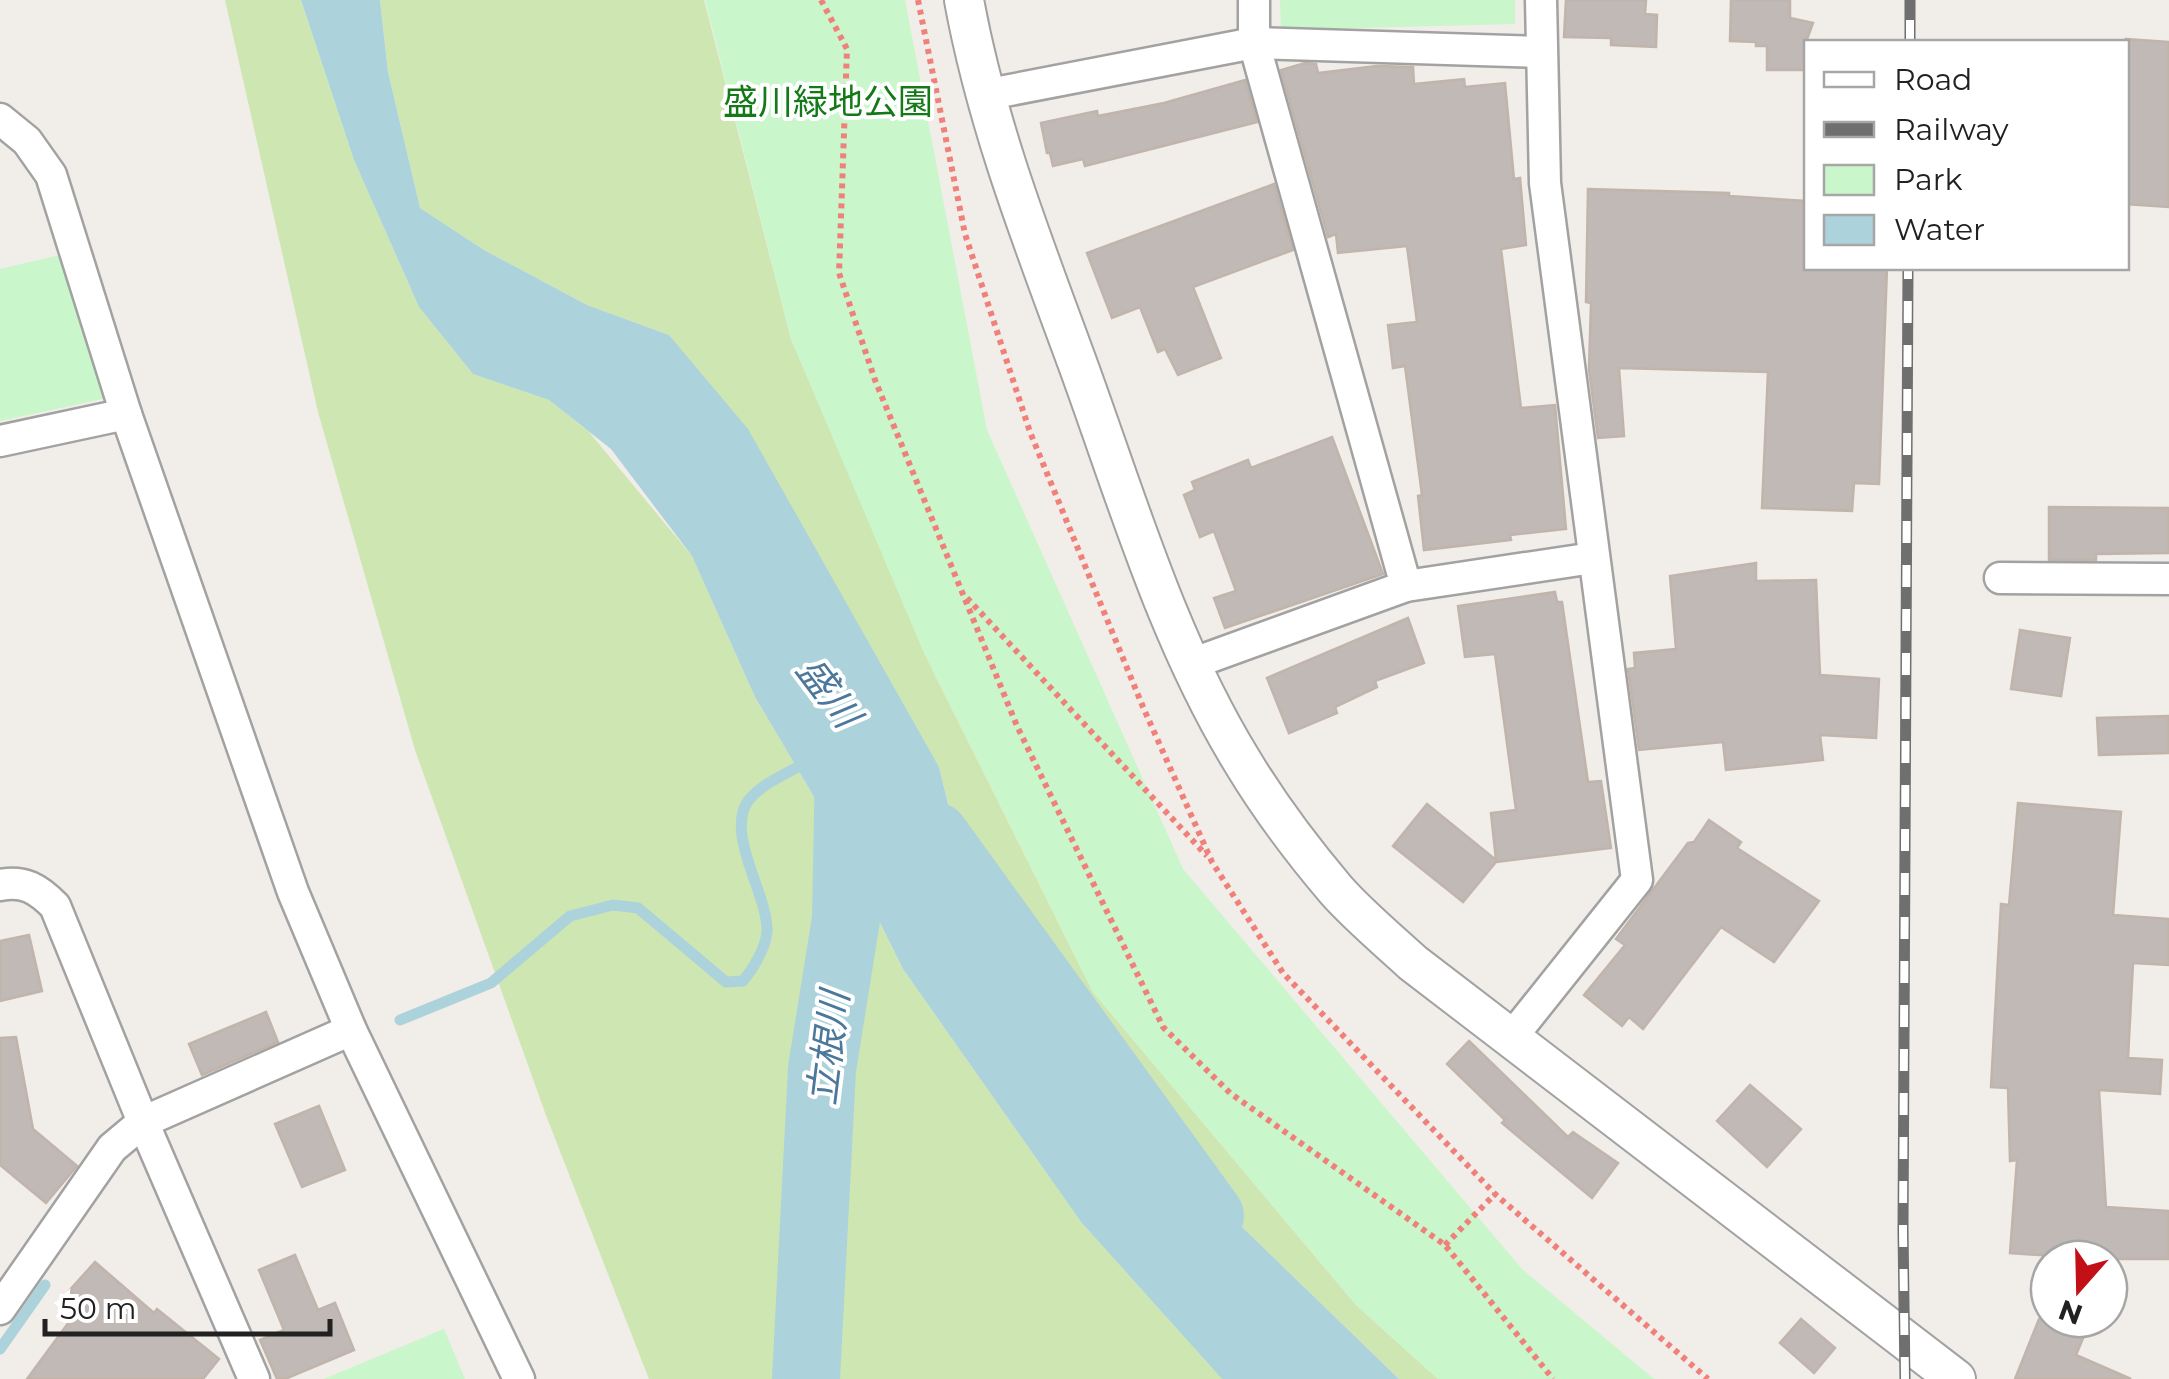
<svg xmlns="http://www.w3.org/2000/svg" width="2169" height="1379" viewBox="0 0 2169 1379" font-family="Montserrat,'Noto Sans JP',sans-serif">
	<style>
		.grass { fill: #cee6b2 }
		.park { fill: #caf6cb }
		.water { fill: #acd2db }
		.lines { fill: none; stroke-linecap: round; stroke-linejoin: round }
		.stream { stroke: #acd2db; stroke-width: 11 }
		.river { stroke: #acd2db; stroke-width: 68 }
		.building { fill: #c1b9b5; stroke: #c1b4ab; stroke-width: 2.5 }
		.minor-casing { stroke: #a2a2a2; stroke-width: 35 }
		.tertiary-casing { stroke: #a2a2a2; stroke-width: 42 }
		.path { stroke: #f0817a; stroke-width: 6; stroke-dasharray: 5 5; stroke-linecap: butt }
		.minor { stroke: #fff; stroke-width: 30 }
		.tertiary { stroke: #fff; stroke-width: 38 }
		.rail-casing { stroke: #6f6f6f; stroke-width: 11 }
		.rail { stroke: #fff; stroke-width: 8; stroke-dasharray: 22; stroke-linecap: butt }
		.labels { text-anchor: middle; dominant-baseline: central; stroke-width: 8; stroke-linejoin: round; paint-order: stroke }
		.park-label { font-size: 35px; fill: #147a18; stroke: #fff }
		.water-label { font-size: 38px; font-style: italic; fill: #4c789c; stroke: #fff }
	</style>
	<rect width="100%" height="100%" fill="#f1ede8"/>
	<g class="grass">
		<polygon points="225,0 301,0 354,160 419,307 473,374 549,400 589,432 692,556 755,697 836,834 903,969 1081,1222 1222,1379 649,1379 547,1118 415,750 318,412"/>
		<polygon points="380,0 704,0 791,339 934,673 1093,992 1356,1305 1438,1379 1399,1379 1396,1376 1114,1103 1034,1011 957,841 939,767 669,335 587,305 484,250 420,208 388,72"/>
	</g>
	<g class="park">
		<polygon points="705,0 905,0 987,430 1183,869 1522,1269 1654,1379 1438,1379 1356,1305 1093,992 923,651 791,339"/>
		<polygon points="1280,0 1515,0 1515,24 1281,30"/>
		<polygon points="60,255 107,398 0,421 0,269"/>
		<polygon points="444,1329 465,1379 324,1379"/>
	</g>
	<polygon class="water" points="301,0 380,0 388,72 420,208 484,250 587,305 669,335 748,429 939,767 957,841 1034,1011 1114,1103 1399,1379 1222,1379 1081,1222 903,969 836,834 755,697 692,556 611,449 549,400 473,374 419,307 354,160"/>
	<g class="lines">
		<g class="stream">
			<path d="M400,1020L491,983L570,916L613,905L638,908L726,982L743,981C753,969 766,948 767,931C768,895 725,834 748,801C762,783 788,773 807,762"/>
			<polyline points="0,1349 45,1285"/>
		</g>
		<g class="river">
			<polyline points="935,836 1210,1216"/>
			<polyline points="806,1379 822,1069 846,919 849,762"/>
		</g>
	</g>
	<g class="building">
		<polygon points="1566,0 1646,0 1645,14 1657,15 1656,47 1611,45 1611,38 1564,37"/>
		<polygon points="1731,0 1790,0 1790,18 1813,23 1806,42 1806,70 1767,70 1767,46 1756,46 1756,42 1730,41"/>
		<polygon points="2126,39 2169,42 2169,207 2126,204"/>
		<polygon points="1305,63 1316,64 1318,73 1377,66 1413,67 1414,84 1464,79 1465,87 1505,83 1514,179 1520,178 1526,245 1501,249 1521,408 1555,405 1566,529 1510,535 1511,540 1424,550 1418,496 1422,495 1405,366 1393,368 1388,325 1417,322 1407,246 1338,253 1336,234 1328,237 1281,70"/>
		<polygon points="1245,80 1257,122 1085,166 1083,159 1053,166 1050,153 1047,153 1041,123 1097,111 1098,116 1164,103"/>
		<polygon points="1274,184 1293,250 1193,287 1221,358 1178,375 1165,349 1158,352 1140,307 1112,318 1087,253"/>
		<polygon points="1588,189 1729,193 1729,196 1806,201 1806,268 1887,268 1879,484 1854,483 1852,511 1762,508 1768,372 1619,368 1624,436 1598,438 1589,370 1591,303 1586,302"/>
		<polygon points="1332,437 1383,574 1225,628 1214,598 1236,591 1214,531 1200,537 1184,495 1195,490 1192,482 1248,460 1251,468"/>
		<polygon points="2049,507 2169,508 2169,553 2096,554 2096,560 2049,560"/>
		<polygon points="1756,563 1756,581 1816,580 1820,675 1879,679 1876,738 1820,735 1823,760 1726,770 1723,742 1639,750 1628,669 1635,668 1634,653 1676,649 1670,576"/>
		<polygon points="1555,592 1557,602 1562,602 1588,782 1601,781 1611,848 1496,862 1463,902 1393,846 1427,804 1496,860 1491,813 1516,810 1495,654 1465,657 1458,606"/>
		<polygon points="1408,618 1424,663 1375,681 1377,687 1335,707 1337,713 1289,733 1267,678"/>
		<polygon points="2020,630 2070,638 2061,696 2011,689"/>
		<polygon points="2169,716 2169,753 2099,755 2097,718"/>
		<polygon points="2018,803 2121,812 2113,915 2169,919 2169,965 2133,963 2128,1058 2162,1060 2160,1094 2099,1090 2106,1207 2169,1211 2169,1259 2097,1259 2010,1253 2017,1160 2010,1161 2008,1088 1991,1087 2001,904 2009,905"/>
		<polygon points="1709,820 1741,842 1737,848 1819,901 1774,962 1721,927 1643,1029 1629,1017 1622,1026 1584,995 1625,945 1616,939 1688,843 1694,842"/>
		<polygon points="29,935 42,991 0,1001 0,941"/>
		<polygon points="266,1012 278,1042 202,1075 189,1044"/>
		<polygon points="16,1037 33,1129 77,1166 46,1203 0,1165 0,1038"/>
		<polygon points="1469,1041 1568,1137 1573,1132 1618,1163 1592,1198 1502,1123 1505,1120 1447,1064"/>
		<polygon points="1750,1085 1801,1129 1767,1167 1717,1121"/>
		<polygon points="319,1106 345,1170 302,1187 275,1124"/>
		<polygon points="295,1255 318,1310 335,1303 354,1350 285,1379 277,1379 260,1340 284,1330 259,1270"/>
		<polygon points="95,1262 154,1313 157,1309 219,1359 203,1379 27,1379 83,1303 69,1291"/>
		<polygon points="1801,1319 1835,1348 1814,1373 1780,1343"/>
		<polygon points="2039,1319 2091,1319 2076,1355 2131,1379 2015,1379"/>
	</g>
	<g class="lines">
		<defs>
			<g id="minor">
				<polyline points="1254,0 1254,43 1406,586"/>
				<polyline points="984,95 1254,43 1541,52"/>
				<polyline points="0,119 27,141 51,175 126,414 293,892 351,1030 519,1379"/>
				<polyline points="0,441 126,414"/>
				<polyline points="2000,578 2169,579"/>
				<polyline points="1191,664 1406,586 1593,558"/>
				<path d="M0,885C24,880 38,889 55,906L143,1122L112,1148L0,1309"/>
				<polyline points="1511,1038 1637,880 1545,183 1541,0"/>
				<polyline points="254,1379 143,1122 351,1030"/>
			</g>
			<path id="tertiary" d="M964,0C987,126 1033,242 1077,362C1126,496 1167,639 1242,761C1269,806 1302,850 1336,890C1359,916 1387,939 1413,963L1956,1379"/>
		</defs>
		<use href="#minor" class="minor-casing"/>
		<use href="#tertiary" class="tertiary-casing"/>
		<g class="path">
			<polyline points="821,0 847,49 839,273 875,380 1017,726 1163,1027 1230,1093 1445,1245 1553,1379"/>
			<polyline points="918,0 965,234 1030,432 1143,707 1212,862 1283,973 1495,1194 1708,1379"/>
			<polyline points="967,598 1207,856"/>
			<polyline points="1445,1245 1495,1194"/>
		</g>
		<use href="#minor" class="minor"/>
		<use href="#tertiary" class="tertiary"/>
		<defs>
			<g id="rail">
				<polyline points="1910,42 1910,0"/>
				<polyline points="1905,1379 1903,1230 1908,268"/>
			</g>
		</defs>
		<use href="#rail" class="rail-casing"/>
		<use href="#rail" class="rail"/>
	</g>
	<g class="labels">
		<g class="park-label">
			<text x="828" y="101">盛川緑地公園</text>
		</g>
		<g class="water-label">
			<text transform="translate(829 692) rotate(53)">盛川</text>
			<text transform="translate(828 1048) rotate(-83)">立根川</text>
		</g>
	</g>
	<rect x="1804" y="40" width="325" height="230" fill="#ffffff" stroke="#a6a6a6" stroke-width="2.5"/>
	<rect x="1824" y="72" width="50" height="15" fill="#ffffff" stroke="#a6a6a6" stroke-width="2.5"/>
	<text x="1894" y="90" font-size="30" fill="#212121">Road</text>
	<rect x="1824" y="122" width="50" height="15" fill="#6f6f6f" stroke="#a6a6a6" stroke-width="2.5"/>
	<text x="1894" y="140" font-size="30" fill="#212121">Railway</text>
	<rect x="1824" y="165" width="50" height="30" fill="#caf6cb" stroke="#a6a6a6" stroke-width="2.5"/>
	<text x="1894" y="190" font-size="30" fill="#212121">Park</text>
	<rect x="1824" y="215" width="50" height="30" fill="#acd2db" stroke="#a6a6a6" stroke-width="2.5"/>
	<text x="1894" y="240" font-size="30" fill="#212121">Water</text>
	<g transform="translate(2079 1289) rotate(200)"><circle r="48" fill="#ffffff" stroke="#a6a6a6" stroke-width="2.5"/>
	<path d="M0-8L18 38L0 25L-18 38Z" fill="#c30f16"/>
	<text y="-15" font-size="28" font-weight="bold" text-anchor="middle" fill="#212121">N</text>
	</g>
	<path d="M45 1319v15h285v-15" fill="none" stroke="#212121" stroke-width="5"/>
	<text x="60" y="1319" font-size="30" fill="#212121" stroke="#ffffff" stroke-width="8" paint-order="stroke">50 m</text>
</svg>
